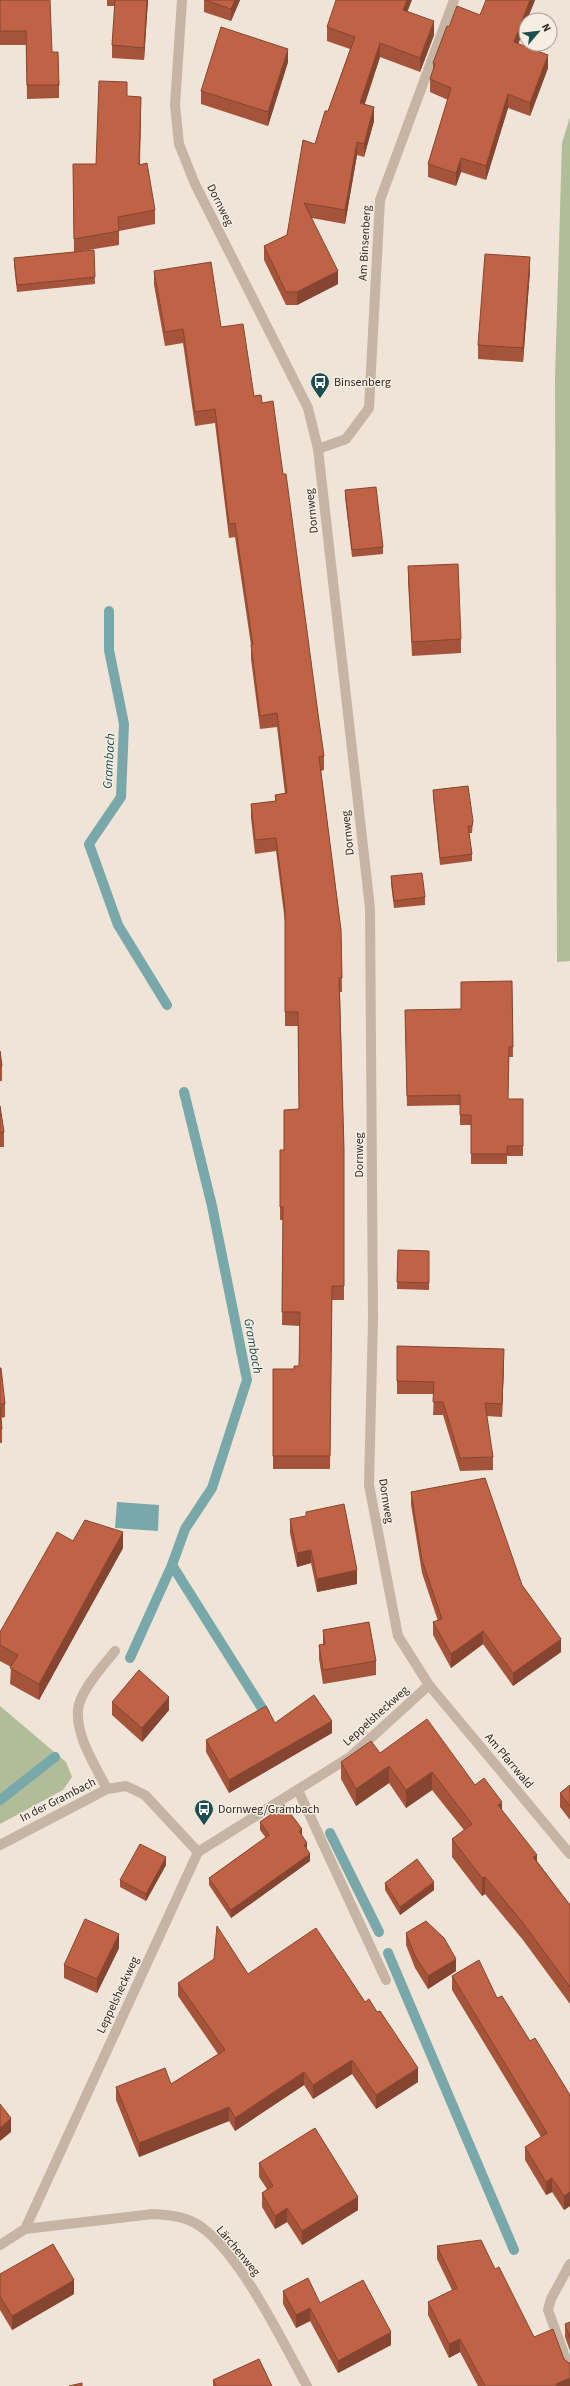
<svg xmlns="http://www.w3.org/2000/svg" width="570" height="2386" viewBox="0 0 570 2386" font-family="'Source Sans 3',sans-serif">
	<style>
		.green { fill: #b1bd98 }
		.water { fill: #78a8aa }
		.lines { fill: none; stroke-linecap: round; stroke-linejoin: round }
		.stream { stroke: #78a8aa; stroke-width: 10 }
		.minor { stroke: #c6b4a4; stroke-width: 10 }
		.wall { fill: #a5543b }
		.shaded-wall { fill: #864530 }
		.building { fill: #c06245; stroke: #864530 }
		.labels { text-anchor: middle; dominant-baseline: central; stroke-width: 3; stroke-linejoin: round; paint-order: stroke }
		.street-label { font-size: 12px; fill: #322925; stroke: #f7eee3 }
		.poi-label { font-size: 12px; fill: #322925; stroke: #f7eee3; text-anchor: start }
		.water-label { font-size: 13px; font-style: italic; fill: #1d4e51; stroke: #f7eee3 }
	</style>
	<rect width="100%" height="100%" fill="#efe4d7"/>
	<g class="green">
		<polygon points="570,117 570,961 557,962 555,378 562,143"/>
		<polygon points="0,1706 66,1762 72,1777 63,1790 0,1824"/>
	</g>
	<polygon class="water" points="117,1502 159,1505 158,1531 115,1528"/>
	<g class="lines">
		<g class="stream">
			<polyline points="109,611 109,650 124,724 121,797 89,844 118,925 167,1005"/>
			<polyline points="172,1565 265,1713"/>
			<polyline points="130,1658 172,1565 185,1529 212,1488 247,1380 212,1206 184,1092"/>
			<polyline points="0,1800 55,1757"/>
			<polyline points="330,1833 379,1932"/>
			<polyline points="388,1953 514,2250"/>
		</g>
		<g class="minor">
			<polyline points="182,0 175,105 179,144 195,184 308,408 318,449 370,908 373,1319 369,1485 398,1636 429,1685 570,1854"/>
			<polyline points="318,449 346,439 369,408 380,200 454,0"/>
			<path d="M107,1789C95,1765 76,1737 78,1710C79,1692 104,1665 115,1651"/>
			<polyline points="298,1790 386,1980"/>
			<polyline points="0,1845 107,1789 126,1786 145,1795 198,1852"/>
			<path d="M25,2229L153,2214C167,2215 182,2216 195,2223C237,2246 283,2343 307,2386"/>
			<polyline points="0,2245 25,2229 198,1852 350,1757 429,1685"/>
			<polyline points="570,2264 551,2299 548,2310 570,2370"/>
		</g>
	</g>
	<g class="wall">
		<polygon points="0,0 52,52 59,85 59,98 27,99 26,45 0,45"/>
		<polygon points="107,0 148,0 144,60 112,58 112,45 115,6 107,6"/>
		<polygon points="204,0 240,0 231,21 204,12"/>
		<polygon points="535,0 527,20 526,20 518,44 548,68 530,116 508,108 486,180 461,172 456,186 428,177 428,164 448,100 430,92 430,79 433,71 433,63 449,27 480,15"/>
		<polygon points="408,11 434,35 420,72 380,57 365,104 374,121 364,157 357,155 345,224 312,218 338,284 297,305 286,305 264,260 264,246 287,235 315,144 328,111 350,49 327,41 327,27"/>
		<polygon points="288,62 268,126 201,104 201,91"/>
		<polygon points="127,96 141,110 140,165 155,210 155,224 119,231 119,245 76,252 94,250 95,284 17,292 14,265 14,258 74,252 73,164 96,164"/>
		<polygon points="154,271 221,327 254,396 262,403 283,474 324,756 324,770 321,771 341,930 342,992 340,992 344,1149 344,1300 332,1300 330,1469 273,1469 273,1369 294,1369 299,1366 300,1326 282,1325 283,1220 280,1220 280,1150 284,1150 299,1109 298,1026 285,1026 285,922 276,851 255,854 251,818 251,804 275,801 275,795 285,794 277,727 260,729 251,659 251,645 235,537 229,538 215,423 195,426 183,343 165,346 154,285"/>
		<polygon points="530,271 523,362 478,359 478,345"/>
		<polygon points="345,490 383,547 383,554 352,557 345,497"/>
		<polygon points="408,566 461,639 461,653 412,656 408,580"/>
		<polygon points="433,790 473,821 472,833 469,833 472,854 472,861 440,865 433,797"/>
		<polygon points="391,876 425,897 425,905 394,908 391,884"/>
		<polygon points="512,981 513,1057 509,1057 508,1099 523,1099 523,1156 507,1156 507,1164 471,1164 471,1125 460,1125 460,1105 407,1106 405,1010 461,1009"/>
		<polygon points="0,1051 2,1066 2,1081 0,1081"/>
		<polygon points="0,1106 4,1132 4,1147 0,1147"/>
		<polygon points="398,1250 429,1251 429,1290 397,1289"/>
		<polygon points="397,1346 504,1362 502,1417 486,1416 493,1457 493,1470 460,1471 443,1415 433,1415 434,1394 397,1394"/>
		<polygon points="0,1368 5,1404 5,1417 1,1418 2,1429 2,1443 0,1443"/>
		<polygon points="411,1492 522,1585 561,1652 513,1686 483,1644 451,1668 433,1635 433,1622 438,1621 422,1573 411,1505"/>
		<polygon points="290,1519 357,1584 317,1592 311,1563 297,1567 290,1533"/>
		<polygon points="73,1541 123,1548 39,1700 10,1684 11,1667 0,1661 0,1632"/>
		<polygon points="323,1630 376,1661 376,1675 323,1684 319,1659 319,1645 323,1644"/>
		<polygon points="112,1702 169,1710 142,1742 112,1715"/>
		<polygon points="275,1723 332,1733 229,1793 206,1752 206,1740"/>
		<polygon points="380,1753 475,1785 502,1811 537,1861 570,1905 570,2004 523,1940 485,1894 482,1896 452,1857 452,1839 464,1830 432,1790 406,1808 389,1783 356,1806 341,1779 341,1762"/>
		<polygon points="570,1785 570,1820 560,1807 560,1793"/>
		<polygon points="260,1822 307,1849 310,1861 231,1918 209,1885 209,1878 266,1838 260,1830"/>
		<polygon points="166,1865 146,1901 120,1887 120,1880"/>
		<polygon points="385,1883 434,1890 400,1915 385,1890"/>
		<polygon points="406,1933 456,1971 428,1989 415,1968 406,1945"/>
		<polygon points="119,1948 97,1993 64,1978 64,1965"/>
		<polygon points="248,1974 418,2082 376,2109 352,2074 313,2099 304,2085 235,2131 229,2121 139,2157 116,2100 116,2087 171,2084 218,2054 178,1996 178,1983"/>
		<polygon points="452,1976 497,1998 570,2095 570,2206 564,2210 552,2192 546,2195 525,2160 525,2147 541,2137 452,1990"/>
		<polygon points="259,2163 358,2210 302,2245 287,2222 275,2229 262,2207 262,2193 267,2189 259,2177"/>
		<polygon points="437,2246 495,2269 534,2337 570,2386 478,2386 460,2352 449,2358 428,2315 428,2302 452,2290 437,2259"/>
		<polygon points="0,2274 74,2294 12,2330 0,2310"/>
		<polygon points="283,2291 320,2303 391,2345 338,2373 310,2321 296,2328 283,2304"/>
		<polygon points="570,2322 570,2351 565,2337 565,2324"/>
		<polygon points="213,2380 272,2386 213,2386"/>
	</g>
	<g class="shaded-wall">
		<polygon points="147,0 148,0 144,60 144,48"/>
		<polygon points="235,0 240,0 231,21 231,9"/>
		<polygon points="407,0 412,0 403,23 403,10"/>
		<polygon points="530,0 535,0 527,20 526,20 526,24 514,55 514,42"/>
		<polygon points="434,21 434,35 420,72 420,58"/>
		<polygon points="380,43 380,57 360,117 360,103"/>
		<polygon points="288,49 288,62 268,126 268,112"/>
		<polygon points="548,55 548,68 530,116 530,103"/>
		<polygon points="508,94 508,108 486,180 486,166"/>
		<polygon points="141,97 141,110 139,178 139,165"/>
		<polygon points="374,107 374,121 364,157 364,144"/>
		<polygon points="357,142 357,155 345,224 345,210"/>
		<polygon points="461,158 461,172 456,186 456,173"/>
		<polygon points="530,257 530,271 523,362 523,348"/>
		<polygon points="338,271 338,284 297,305 297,292"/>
		<polygon points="504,1349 504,1362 502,1417 502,1404"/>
		<polygon points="123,1532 123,1548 39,1700 39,1684"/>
		<polygon points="311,1550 311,1563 297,1567 297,1553"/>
		<polygon points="357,1570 357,1584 317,1592 317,1579"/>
		<polygon points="483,1631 483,1644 451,1668 451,1654"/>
		<polygon points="561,1639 561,1652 513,1686 513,1673"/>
		<polygon points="169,1697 169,1710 142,1742 142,1728"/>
		<polygon points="332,1721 332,1733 229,1793 229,1780"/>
		<polygon points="389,1766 389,1783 356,1806 356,1789"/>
		<polygon points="432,1772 432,1790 406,1808 406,1790"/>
		<polygon points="502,1802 502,1819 498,1805"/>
		<polygon points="302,1829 302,1836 299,1831"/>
		<polygon points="307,1843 307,1850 304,1845"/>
		<polygon points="310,1854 310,1861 231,1918 231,1910"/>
		<polygon points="537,1855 537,1872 533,1857"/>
		<polygon points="166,1857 166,1865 146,1901 146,1894"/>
		<polygon points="485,1877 485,1894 482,1896 482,1878"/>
		<polygon points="434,1882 434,1890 400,1915 400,1907"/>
		<polygon points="119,1934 119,1948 97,1993 97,1979"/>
		<polygon points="456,1959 456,1971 428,1989 428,1976"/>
		<polygon points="352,2060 352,2074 313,2099 313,2085"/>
		<polygon points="418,2068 418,2082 376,2109 376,2095"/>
		<polygon points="304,2072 304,2085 235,2131 235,2118"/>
		<polygon points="229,2107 229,2121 139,2157 139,2143"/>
		<polygon points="11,2118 11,2132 0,2141 0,2128"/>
		<polygon points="552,2178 552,2192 546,2195 546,2182"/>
		<polygon points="570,2192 570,2206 564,2210 564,2196"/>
		<polygon points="358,2197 358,2210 302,2245 302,2231"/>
		<polygon points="287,2208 287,2222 275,2229 275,2216"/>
		<polygon points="74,2280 74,2294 12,2330 12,2316"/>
		<polygon points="310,2308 310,2321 296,2328 296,2315"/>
		<polygon points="391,2332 391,2345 338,2373 338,2361"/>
		<polygon points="460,2339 460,2352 449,2358 449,2344"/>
		<polygon points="570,2378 570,2386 556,2386 556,2384"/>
	</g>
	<g class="building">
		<polygon points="0,0 50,0 52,52 58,52 59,85 27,85 26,31 0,31"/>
		<polygon points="115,0 147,0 144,48 112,45"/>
		<polygon points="205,0 235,0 231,9"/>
		<polygon points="336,0 407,0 403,10 434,21 420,58 380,43 360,103 374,107 364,144 357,142 345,210 304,203 338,271 297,292 286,292 264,246 287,235 303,140 315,144 325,111 328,111 355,37 327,27"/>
		<polygon points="486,0 530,0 514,42 548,55 530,103 508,94 486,166 461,158 456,173 428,164 451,88 430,79 435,64 433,63 447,26 449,27 457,6 480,15"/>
		<polygon points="221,27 288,49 268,112 201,91"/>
		<polygon points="99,81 127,82 127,96 141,97 139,165 147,163 155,210 118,217 119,231 74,239 73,164 96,164"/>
		<polygon points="94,250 95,277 17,285 14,258"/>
		<polygon points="485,254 530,257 523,348 478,345"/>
		<polygon points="211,262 221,327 243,324 254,396 261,395 262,403 273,401 283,474 286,474 319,721 324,756 319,757 341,930 342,978 339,978 344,1149 344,1286 332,1286 330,1456 273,1456 273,1369 294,1369 294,1366 299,1366 300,1312 282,1312 283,1207 280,1207 280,1150 284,1150 284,1110 299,1109 298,1012 285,1012 285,909 276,838 255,840 251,804 276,801 275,795 287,793 277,713 260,716 251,645 253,645 235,523 229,524 215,409 195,412 183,329 165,332 154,271"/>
		<polygon points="376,487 383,547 352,550 345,490"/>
		<polygon points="458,564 461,639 412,642 408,566"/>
		<polygon points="468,786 473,821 472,826 468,826 472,854 440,858 433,790"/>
		<polygon points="422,873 425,897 394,901 391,876"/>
		<polygon points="512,981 513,1047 509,1047 508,1099 523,1099 523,1146 507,1146 507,1154 471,1154 471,1115 460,1115 460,1095 407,1096 405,1010 461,1009 461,982"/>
		<polygon points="0,1051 2,1066 0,1067"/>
		<polygon points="0,1106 4,1132 0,1133"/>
		<polygon points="398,1250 429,1251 429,1283 397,1282"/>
		<polygon points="397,1346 504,1349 502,1404 485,1403 493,1457 460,1458 443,1402 433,1402 434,1382 397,1381"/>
		<polygon points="0,1368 1,1368 5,1404 0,1404"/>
		<polygon points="0,1406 2,1429 0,1429"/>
		<polygon points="485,1478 522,1585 561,1639 513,1673 483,1631 451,1654 433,1622 442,1619 422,1560 411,1492"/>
		<polygon points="344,1504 357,1570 317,1579 311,1550 297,1553 290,1519 306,1516 306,1512"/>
		<polygon points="85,1520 123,1532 39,1684 10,1668 18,1655 0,1645 0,1632 57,1532 73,1541"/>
		<polygon points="369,1622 376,1661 323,1670 319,1645 325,1644 323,1630"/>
		<polygon points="139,1670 169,1697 142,1728 112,1702"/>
		<polygon points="314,1695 332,1721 229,1780 206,1740 266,1706 275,1723"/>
		<polygon points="427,1719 475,1785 484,1778 502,1802 498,1805 537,1855 533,1857 570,1905 570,1987 523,1923 485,1877 482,1878 452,1839 472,1824 432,1772 406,1790 389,1766 356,1789 341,1762 371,1741 380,1753"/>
		<polygon points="570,1785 570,1806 560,1793"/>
		<polygon points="284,1805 302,1829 299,1831 307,1843 304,1845 310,1854 231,1910 209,1878 269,1835 260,1822"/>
		<polygon points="140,1844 166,1857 146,1894 120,1880"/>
		<polygon points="417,1859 434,1882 400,1907 385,1883"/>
		<polygon points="85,1919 119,1934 97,1979 64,1965"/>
		<polygon points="426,1921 444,1938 456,1959 428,1976 415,1956 406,1933"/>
		<polygon points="217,1926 248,1974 316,1928 365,2002 369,1999 377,2012 380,2011 418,2068 376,2095 352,2060 313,2085 304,2072 235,2118 229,2107 139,2143 116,2087 165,2068 171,2084 225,2050 178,1983 214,1959"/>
		<polygon points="479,1960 497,1998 502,1996 530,2041 535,2038 570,2095 570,2192 564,2196 552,2178 546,2182 525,2147 547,2133 452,1976"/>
		<polygon points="0,2104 11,2118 0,2128"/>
		<polygon points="315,2128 358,2197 302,2231 287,2208 275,2216 262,2193 273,2186 259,2163"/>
		<polygon points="481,2240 495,2269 499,2267 534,2337 553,2329 564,2359 569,2363 570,2363 570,2378 556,2384 557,2386 485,2386 460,2339 449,2344 428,2302 457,2288 437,2246"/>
		<polygon points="53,2244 74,2280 12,2316 0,2296 0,2274"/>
		<polygon points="308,2278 320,2303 363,2280 391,2332 338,2361 310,2308 296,2315 283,2291"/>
		<polygon points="570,2322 570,2338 565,2324"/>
		<polygon points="259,2359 272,2386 216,2386 213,2380"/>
		<polygon points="82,2383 82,2386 69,2386"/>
	</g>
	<defs>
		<symbol id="bus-pin" viewBox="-11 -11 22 30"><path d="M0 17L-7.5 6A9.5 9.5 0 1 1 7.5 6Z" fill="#1d4e51" stroke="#f7eee3"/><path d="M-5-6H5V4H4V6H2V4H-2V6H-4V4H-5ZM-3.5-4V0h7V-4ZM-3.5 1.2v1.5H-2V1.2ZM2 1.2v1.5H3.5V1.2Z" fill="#fff"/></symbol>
	</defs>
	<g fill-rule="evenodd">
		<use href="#bus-pin" x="309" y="371" width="22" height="30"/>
		<use href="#bus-pin" x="193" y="1798" width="22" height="30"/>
	</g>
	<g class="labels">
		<g class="street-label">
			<text transform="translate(220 205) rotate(63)">Dornweg</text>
			<text transform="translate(365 243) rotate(-87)">Am Binsenberg</text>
			<text transform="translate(312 511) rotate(-96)">Dornweg</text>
			<text transform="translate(348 833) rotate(-96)">Dornweg</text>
			<text transform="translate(359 1155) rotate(-90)">Dornweg</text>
			<text transform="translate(386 1501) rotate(81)">Dornweg</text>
			<text transform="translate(376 1716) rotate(-42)">Leppelsheckweg</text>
			<text transform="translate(509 1761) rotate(50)">Am Pfarrwald</text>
			<text transform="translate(58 1800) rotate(-27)">In der Grambach</text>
			<text transform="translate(118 1995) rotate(-65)">Leppelsheckweg</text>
			<text transform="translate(238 2251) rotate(50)">Lärchenweg</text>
		</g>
		<g class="poi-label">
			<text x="334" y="382">Binsenberg</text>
			<text x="218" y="1809">Dornweg/Grambach</text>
		</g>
		<g class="water-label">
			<text transform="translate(109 761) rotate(-87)">Grambach</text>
			<text transform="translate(253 1346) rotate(80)">Grambach</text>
		</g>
	</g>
	<g transform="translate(538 32) rotate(62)"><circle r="19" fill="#f7eee3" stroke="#a89f97"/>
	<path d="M0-3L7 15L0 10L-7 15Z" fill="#1d4e51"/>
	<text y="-6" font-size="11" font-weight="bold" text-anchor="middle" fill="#322925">N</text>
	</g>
</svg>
